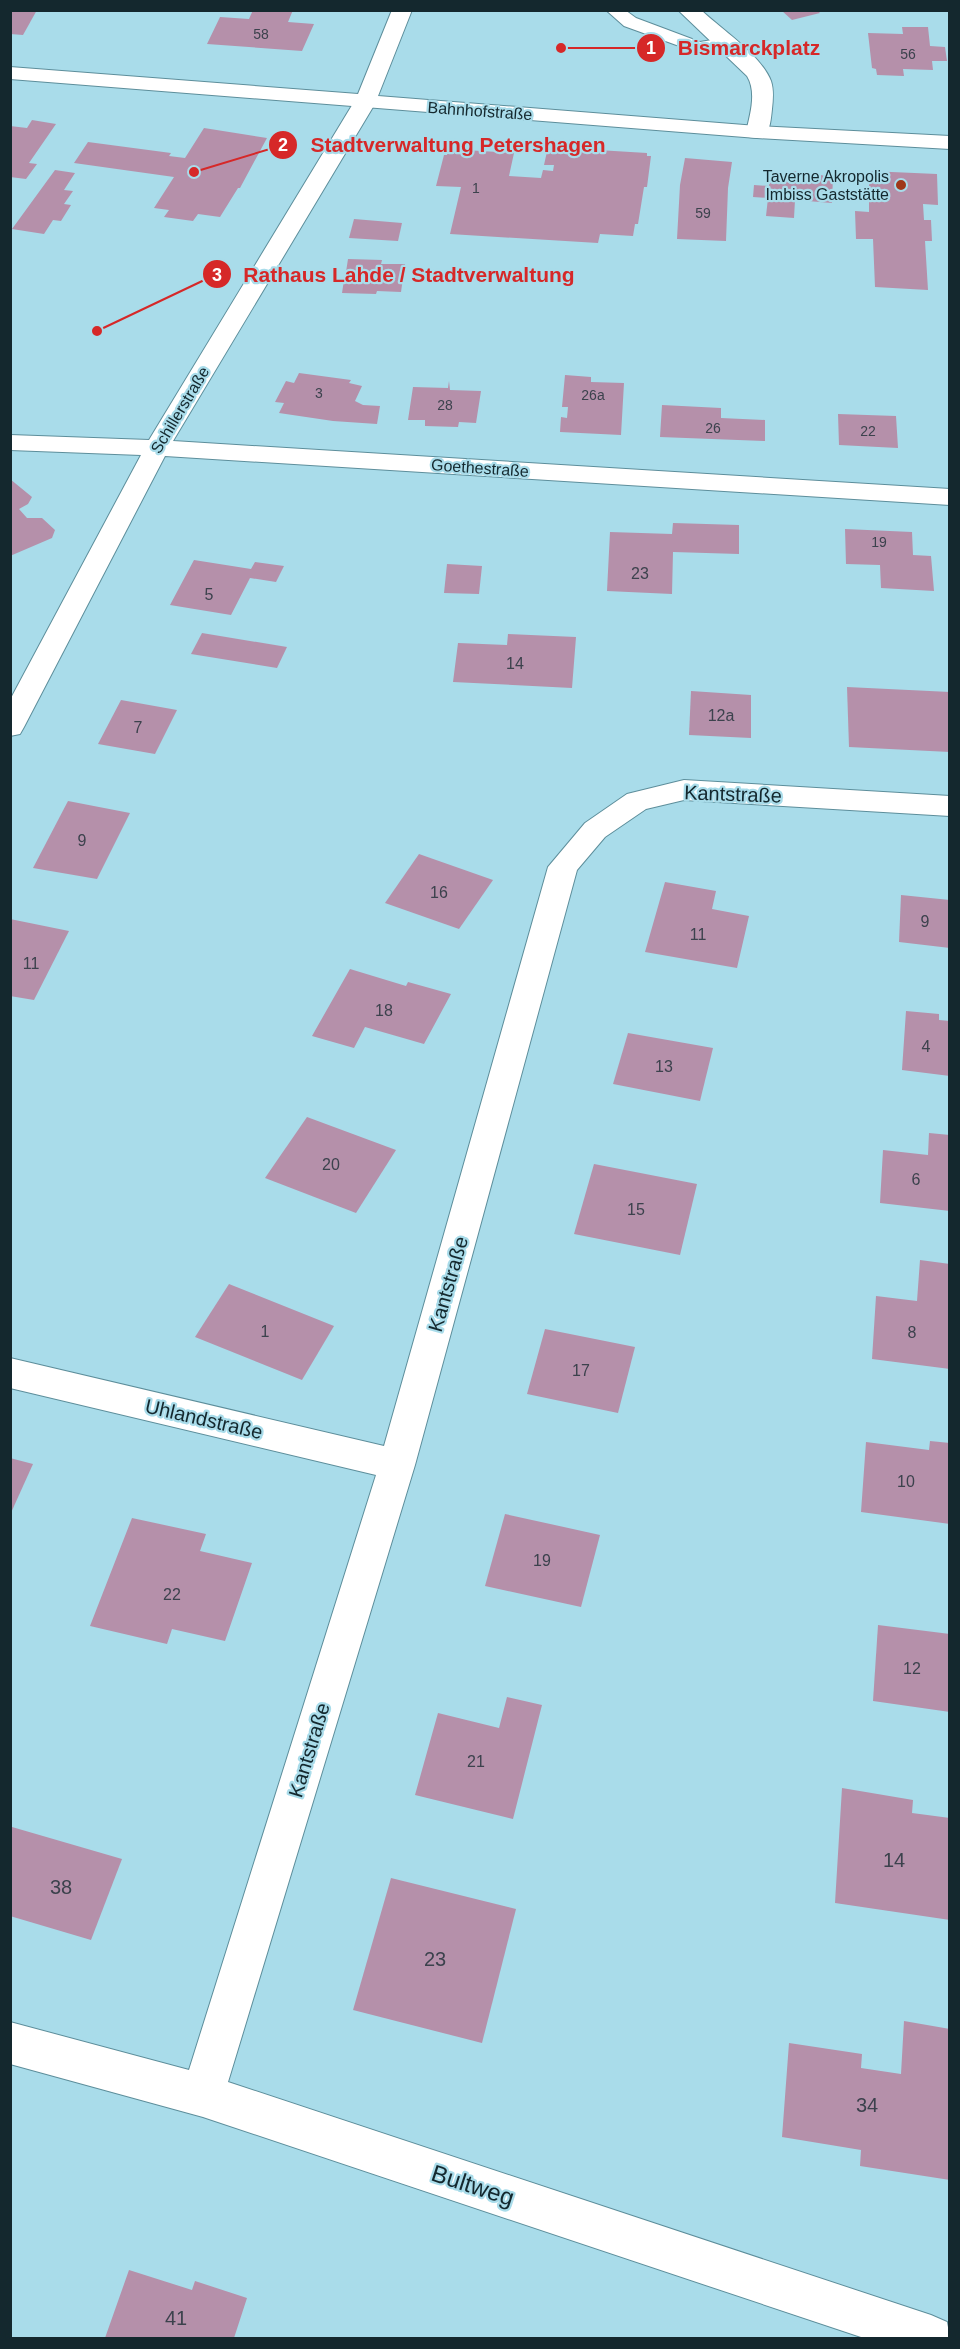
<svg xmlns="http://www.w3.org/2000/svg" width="960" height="2349" viewBox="0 0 960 2349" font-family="Arial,sans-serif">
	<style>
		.building { fill: #b590aa }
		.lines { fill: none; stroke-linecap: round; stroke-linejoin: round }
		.service-casing { stroke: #5d8e9b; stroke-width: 2 }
		.minor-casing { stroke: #5d8e9b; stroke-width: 2 }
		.tertiary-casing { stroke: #5d8e9b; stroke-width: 2 }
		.service { fill: #fff; fill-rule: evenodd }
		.minor { fill: #fff; fill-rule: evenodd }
		.tertiary { fill: #fff; fill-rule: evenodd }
		.poi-dot { fill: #9f3819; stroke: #a9dcea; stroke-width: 2 }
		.labels { text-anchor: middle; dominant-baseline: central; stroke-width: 4.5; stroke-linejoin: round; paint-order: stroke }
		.far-number-label { font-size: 14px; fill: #3c424d }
		.far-street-label { font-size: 16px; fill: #14282e; stroke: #a9dcea }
		.far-poi-label { font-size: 16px; fill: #14282e; stroke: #a9dcea; text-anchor: end }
		.number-label { font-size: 16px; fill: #3c424d }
		.street-label { font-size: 20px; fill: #14282e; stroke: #a9dcea }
		.near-number-label { font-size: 20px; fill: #3c424d }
		.near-street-label { font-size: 24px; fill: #14282e; stroke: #a9dcea }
		.leader { fill: none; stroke: #d62828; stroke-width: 2 }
		.callout-dot { fill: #d62828; stroke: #a9dcea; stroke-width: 2 }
		.mark-label { font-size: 18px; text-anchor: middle; font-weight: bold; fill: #fff }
		.callout-label { font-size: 21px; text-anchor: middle; font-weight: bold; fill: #d62828; stroke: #a9dcea; stroke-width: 4.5; stroke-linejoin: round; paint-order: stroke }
	</style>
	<rect width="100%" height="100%" fill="#a9dcea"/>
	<g class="building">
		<polygon points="10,10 37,10 23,35 10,34"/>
		<polygon points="253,10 293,10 288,22 314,24 302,51 207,44 220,17 249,19"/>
		<polygon points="781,10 817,10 820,13 792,20"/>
		<polygon points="902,27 928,27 930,46 945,47 947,61 932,61 933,70 903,69 904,76 877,75 876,69 872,68 868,33 903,34"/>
		<polygon points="32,120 56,124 29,163 37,164 26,179 10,177 10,126 27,128"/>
		<polygon points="204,128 267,138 240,188 238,188 220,217 198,214 193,221 164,217 169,210 154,208 174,177 74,163 88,142 171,153 169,156 185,158"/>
		<polygon points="548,147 647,153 647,156 651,156 647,187 644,187 638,224 635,224 633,236 600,234 598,243 450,234 461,187 436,186 444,155 447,155 448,149 514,153 509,176 541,178 543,170 553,171 554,165 544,165"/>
		<polygon points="685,158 732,162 728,188 726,241 677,239 680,185"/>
		<polygon points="55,170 75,173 64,190 73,191 64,204 71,205 61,221 53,220 44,234 12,229"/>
		<polygon points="794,171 833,177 832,203 795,200 794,218 766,216 768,198 753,197 754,185 769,186 770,173 789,174"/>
		<polygon points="869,171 937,174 938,205 923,204 924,220 931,220 932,241 925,241 928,290 875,287 873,239 856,239 855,211 869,212"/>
		<polygon points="354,219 402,223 398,241 349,238"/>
		<polygon points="348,259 382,260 381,264 405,264 401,292 377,291 376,294 342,293 344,280 350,280 351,272 346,272"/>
		<polygon points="299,373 351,380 349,383 362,386 355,401 363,405 380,406 377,424 333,421 279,413 284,403 275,402 286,381 294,383"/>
		<polygon points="565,375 591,377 591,382 624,383 621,435 560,432 561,417 567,418 568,407 562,407"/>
		<polygon points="449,381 450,390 481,391 476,423 459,422 458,427 425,426 425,420 408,420 413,387 448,388"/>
		<polygon points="662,405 721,408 721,418 765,420 765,441 660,437"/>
		<polygon points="838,414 896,416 898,448 839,445"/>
		<polygon points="10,479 32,497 28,504 19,509 27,518 42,518 55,530 52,538 10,556"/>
		<polygon points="673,523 739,525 739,554 673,552 672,594 607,591 610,532 672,534"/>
		<polygon points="845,529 912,532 913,555 931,556 934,591 881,588 880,565 846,564"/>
		<polygon points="194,560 251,569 255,562 284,566 276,582 250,578 231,615 170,605"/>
		<polygon points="447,564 482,566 479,594 444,593"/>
		<polygon points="202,633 287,647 277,668 191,654"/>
		<polygon points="508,634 576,637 572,688 453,682 458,643 507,645"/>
		<polygon points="847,687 950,692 950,752 849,747"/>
		<polygon points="691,691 751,695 751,738 689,735"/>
		<polygon points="121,700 177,710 155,754 98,744"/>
		<polygon points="68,801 130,813 97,879 33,868"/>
		<polygon points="419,854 493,880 459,929 385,903"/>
		<polygon points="665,882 716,891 712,909 749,916 737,968 645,952"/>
		<polygon points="901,895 950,900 950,948 899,942"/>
		<polygon points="10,919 69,931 34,1000 10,996"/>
		<polygon points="350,969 406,986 408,982 451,994 424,1044 365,1027 354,1048 312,1036"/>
		<polygon points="906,1011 939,1014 939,1020 950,1021 950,1076 902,1070"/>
		<polygon points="628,1033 713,1048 700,1101 613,1084"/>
		<polygon points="307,1117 396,1150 356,1213 265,1178"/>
		<polygon points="929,1133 950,1135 950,1211 880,1203 883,1150 928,1155"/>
		<polygon points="594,1164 697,1184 680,1255 574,1234"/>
		<polygon points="920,1260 950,1264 950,1369 872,1359 876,1296 917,1301"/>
		<polygon points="229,1284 334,1326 302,1380 195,1337"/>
		<polygon points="545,1329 635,1347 618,1413 527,1394"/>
		<polygon points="930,1441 950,1443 950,1524 861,1512 866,1442 929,1450"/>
		<polygon points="10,1458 33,1464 10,1515"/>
		<polygon points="505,1514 600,1535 581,1607 485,1586"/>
		<polygon points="132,1518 206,1534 200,1551 252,1563 225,1641 172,1629 167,1644 90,1626"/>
		<polygon points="878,1625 950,1634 950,1712 873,1701"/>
		<polygon points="507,1697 542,1705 513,1819 415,1795 438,1713 499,1728"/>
		<polygon points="842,1788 913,1800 912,1813 950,1818 950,1920 835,1903"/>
		<polygon points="12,1827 122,1859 91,1940 10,1916"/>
		<polygon points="391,1878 516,1909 482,2043 353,2010"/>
		<polygon points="904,2021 950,2029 950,2180 860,2166 861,2150 782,2137 789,2043 862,2054 861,2068 901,2074"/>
		<polygon points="129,2270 192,2290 195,2281 247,2298 234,2338 105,2338"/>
	</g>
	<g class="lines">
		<defs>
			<path id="service" d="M606,10H625L636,18L700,42L724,38L730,39L732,43L730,47C719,49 704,53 693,51L624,26Z"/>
			<g id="minor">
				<path d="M678,10H701C721,29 761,55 771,81C774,90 773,100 772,109C771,119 770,129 765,137L757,138L749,137L746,132C750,115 757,92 747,76Z"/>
				<polygon points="365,96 373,97 376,102 173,441 950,489 950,505 165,456 24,727 20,734 10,736 10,700 141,455 10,450 10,435 149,440 354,102 357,97"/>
				<polygon points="684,780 950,796 950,816 684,800 646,809 605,837 577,870 415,1465 228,2082 931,2315 947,2322 950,2338 864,2338 203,2117 10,2064 10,2022 189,2070 376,1475 10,1388 10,1358 384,1446 548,867 585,823 627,794"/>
			</g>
			<polygon id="tertiary" points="392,10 412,10 378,96 757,126 950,136 950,149 757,138 10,79 10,67 358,94"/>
		</defs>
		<use href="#service" class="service-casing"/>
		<use href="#minor" class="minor-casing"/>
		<use href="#tertiary" class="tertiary-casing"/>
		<use href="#service" class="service"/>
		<use href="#minor" class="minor"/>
		<use href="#tertiary" class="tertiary"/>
	</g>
	<circle class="poi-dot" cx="901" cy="185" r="6"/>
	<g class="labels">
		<g class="far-number-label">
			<text x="261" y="34">58</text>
			<text x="908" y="54">56</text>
			<text x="476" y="188">1</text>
			<text x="703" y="213">59</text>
			<text x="319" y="393">3</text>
			<text x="593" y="395">26a</text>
			<text x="445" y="405">28</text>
			<text x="713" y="428">26</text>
			<text x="868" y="431">22</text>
			<text x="879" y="542">19</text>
		</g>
		<g class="far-street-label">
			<text transform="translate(480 111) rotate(4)">Bahnhofstraße</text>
			<text transform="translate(180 410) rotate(-59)">Schillerstraße</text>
			<text transform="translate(480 468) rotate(4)">Goethestraße</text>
		</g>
		<g class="far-poi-label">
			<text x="889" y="176">Taverne Akropolis<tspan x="889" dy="18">Imbiss Gaststätte</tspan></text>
		</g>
		<g class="number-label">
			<text x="640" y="573">23</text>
			<text x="209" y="594">5</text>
			<text x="515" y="663">14</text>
			<text x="721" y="715">12a</text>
			<text x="138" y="727">7</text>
			<text x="82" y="840">9</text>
			<text x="439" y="892">16</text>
			<text x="925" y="921">9</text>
			<text x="698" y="934">11</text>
			<text x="31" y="963">11</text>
			<text x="384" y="1010">18</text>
			<text x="926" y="1046">4</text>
			<text x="664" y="1066">13</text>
			<text x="331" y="1164">20</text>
			<text x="916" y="1179">6</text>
			<text x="636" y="1209">15</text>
			<text x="265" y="1331">1</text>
			<text x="912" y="1332">8</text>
			<text x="581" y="1370">17</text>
			<text x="906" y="1481">10</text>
			<text x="542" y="1560">19</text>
			<text x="172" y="1594">22</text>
			<text x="912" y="1668">12</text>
			<text x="476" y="1761">21</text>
		</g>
		<g class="street-label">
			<text transform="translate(733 794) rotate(2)">Kantstraße</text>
			<text transform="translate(448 1284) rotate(-74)">Kantstraße</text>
			<text transform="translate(204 1419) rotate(13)">Uhlandstraße</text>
			<text transform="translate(309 1750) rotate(-73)">Kantstraße</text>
		</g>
		<g class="near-number-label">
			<text x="894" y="1860">14</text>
			<text x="61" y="1887">38</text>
			<text x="435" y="1959">23</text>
			<text x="867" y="2105">34</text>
			<text x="176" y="2318">41</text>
		</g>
		<g class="near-street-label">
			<text transform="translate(473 2185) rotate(18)">Bultweg</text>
		</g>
	</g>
	<path class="leader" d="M561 48L651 48M194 172L283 145M97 331L217 274"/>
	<g class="callout-dot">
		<circle cx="561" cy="48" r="6"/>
		<circle cx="194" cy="172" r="6"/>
		<circle cx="97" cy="331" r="6"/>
		<circle cx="651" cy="48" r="15"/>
		<circle cx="283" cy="145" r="15"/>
		<circle cx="217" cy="274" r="15"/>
	</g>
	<g class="mark-label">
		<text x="651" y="54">1</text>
		<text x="283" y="151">2</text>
		<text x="217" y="281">3</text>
	</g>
	<g class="callout-label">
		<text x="749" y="55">Bismarckplatz</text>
		<text x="458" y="152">Stadtverwaltung Petershagen</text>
		<text x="409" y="282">Rathaus Lahde / Stadtverwaltung</text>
	</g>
	<rect width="960" height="2349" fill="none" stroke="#14282e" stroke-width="24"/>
</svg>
